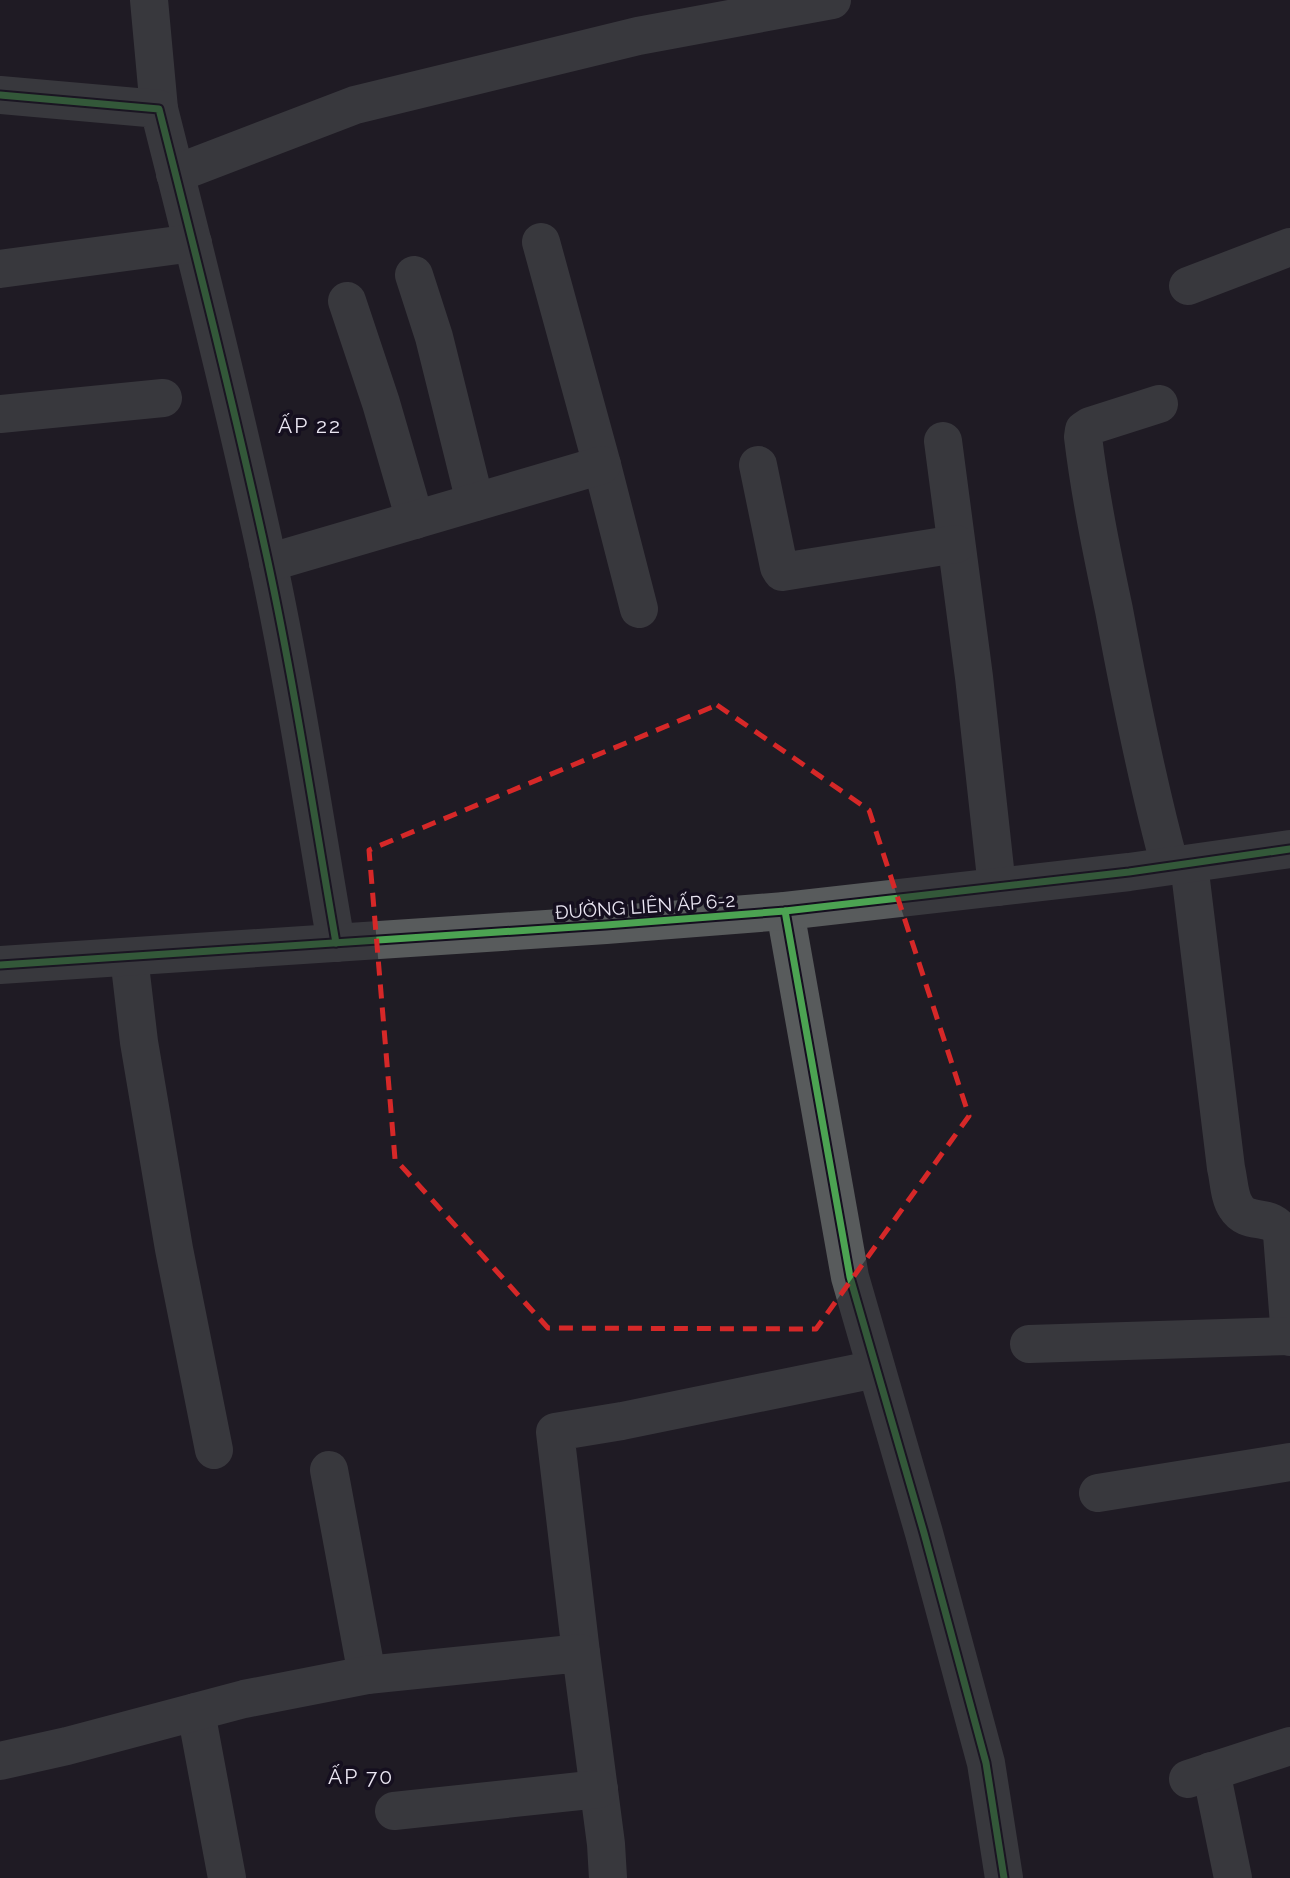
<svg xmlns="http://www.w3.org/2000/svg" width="1290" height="1878" viewBox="0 0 1290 1878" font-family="Raleway,sans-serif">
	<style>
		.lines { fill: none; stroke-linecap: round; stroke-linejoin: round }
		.minor { stroke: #585b5c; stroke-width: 38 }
		.cycleway-casing { stroke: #150f1f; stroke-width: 11 }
		.cycleway { stroke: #4ca352; stroke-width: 7 }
		.marked { fill: none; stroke: #d62828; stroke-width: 5; stroke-dasharray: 14 9; stroke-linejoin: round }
		.labels { text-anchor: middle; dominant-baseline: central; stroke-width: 7; stroke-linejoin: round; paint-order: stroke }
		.street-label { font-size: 19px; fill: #ebe7f3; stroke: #150f1f }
		.neighbourhood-label { font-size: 21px; letter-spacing: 2px; fill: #ebe7f3; stroke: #150f1f }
	</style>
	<rect width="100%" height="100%" fill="#1f1c24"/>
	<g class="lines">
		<g class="minor">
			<polyline points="149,0 159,109"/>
			<path d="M0,95L159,109C197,259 235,410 268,562C295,688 314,816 336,943"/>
			<polyline points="175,174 355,105 638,36 832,0"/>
			<polyline points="541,242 602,465 639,609"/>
			<polyline points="0,269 193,243"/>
			<polyline points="414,275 434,337 475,502"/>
			<polyline points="1188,286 1290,247"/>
			<polyline points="347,301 381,403 415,520"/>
			<path d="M1159,404L1090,426L1084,430L1083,437C1090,495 1102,553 1114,610C1130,696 1147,782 1170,866"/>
			<polyline points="0,414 163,398"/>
			<polyline points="943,441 974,677 997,887"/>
			<polyline points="758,465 779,567 782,572 956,544"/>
			<polyline points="268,563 602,465"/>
			<path d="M1189,864L1226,1168C1229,1180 1229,1197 1236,1207C1248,1227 1272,1211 1282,1234L1290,1337"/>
			<polyline points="785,911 850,1277 924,1533 986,1763 1004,1878"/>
			<polyline points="129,957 139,1042 174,1249 214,1450"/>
			<polyline points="0,965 606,925 785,911 1129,872 1290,849"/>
			<polyline points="1029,1344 1290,1336"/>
			<polyline points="329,1470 367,1675"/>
			<polyline points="1098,1493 1290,1462"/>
			<polyline points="581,1653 555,1432 622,1421 876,1369"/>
			<polyline points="196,1712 227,1878"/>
			<polyline points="0,1761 67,1746 244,1699 367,1675 581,1653 606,1844 608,1878"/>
			<polyline points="1211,1771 1233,1878"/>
			<polyline points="1188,1779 1290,1746"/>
			<polyline points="394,1811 599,1789"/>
		</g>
		<defs>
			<g id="cycleway">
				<path d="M0,95L159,109C197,259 235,410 268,562C295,688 314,816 336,943"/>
				<polyline points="785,911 850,1277 924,1533 986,1763 1004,1878"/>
				<polyline points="0,965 606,925 785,911 1129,872 1290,849"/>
			</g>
		</defs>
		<use href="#cycleway" class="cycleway-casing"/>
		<use href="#cycleway" class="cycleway"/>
	</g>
	<path d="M0 0H1290V1878H0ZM717,705L869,810L969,1116L816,1329L548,1328L395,1159L369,850Z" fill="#1f1c24" fill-opacity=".55" fill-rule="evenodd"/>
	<path class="marked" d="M717,705L869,810L969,1116L816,1329L548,1328L395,1159L369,850Z"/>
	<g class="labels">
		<g class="street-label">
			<text transform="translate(645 906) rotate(-4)">ĐƯỜNG LIÊN ẤP 6-2</text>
		</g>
		<g class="neighbourhood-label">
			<text x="310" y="425">ẤP 22</text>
			<text x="361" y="1776">ẤP 70</text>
		</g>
	</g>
</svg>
